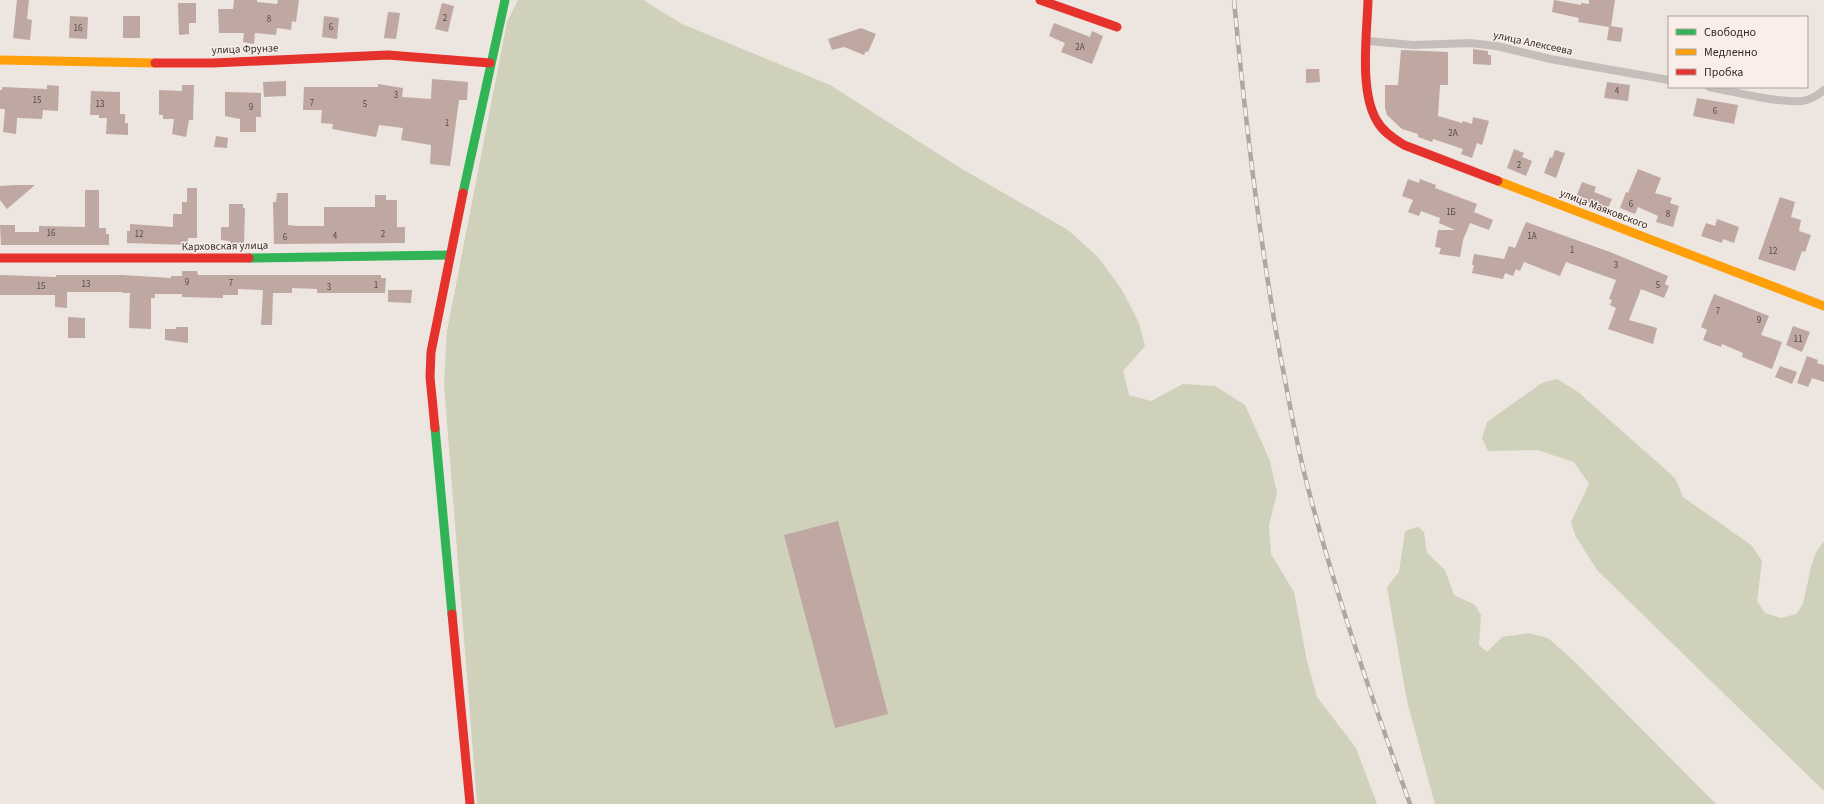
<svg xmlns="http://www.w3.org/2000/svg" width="1824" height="804" viewBox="0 0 1824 804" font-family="'Source Sans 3',sans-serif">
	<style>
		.green { fill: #cfd1ba }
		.building { fill: #bfa7a2 }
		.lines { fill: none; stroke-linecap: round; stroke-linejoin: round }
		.lane { stroke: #c5bdb9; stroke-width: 8 }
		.fast { stroke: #30b455; stroke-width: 9 }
		.slow { stroke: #ff9f0a; stroke-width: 9 }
		.jam { stroke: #e5322d; stroke-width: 9 }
		.rail-casing { stroke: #ada7a3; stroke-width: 4.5 }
		.rail { stroke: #f9efe8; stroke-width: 3; stroke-dasharray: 9; stroke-linecap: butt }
		.labels { text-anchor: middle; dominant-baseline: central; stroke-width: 3; stroke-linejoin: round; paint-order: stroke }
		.number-label { font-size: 9px; fill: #584a46 }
		.street-label { font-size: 11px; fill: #362b28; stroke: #f9efe8 }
	</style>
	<rect width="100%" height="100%" fill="#ece5e0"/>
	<g class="green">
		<polygon points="518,0 643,0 682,24 830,85 962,169 1068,230 1098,257 1122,290 1139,323 1145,346 1123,371 1129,395 1151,401 1183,384 1215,386 1245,405 1270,461 1277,493 1269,525 1271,554 1294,592 1307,661 1317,697 1356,748 1377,804 477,804 444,384 447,331 507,22"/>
		<polygon points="1557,379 1578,392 1675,478 1683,497 1751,545 1762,561 1757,601 1765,613 1781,618 1796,614 1803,604 1811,567 1816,552 1824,541 1824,791 1597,570 1575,535 1571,522 1589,484 1574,462 1537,450 1488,451 1482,438 1487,422 1542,383"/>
		<polygon points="1418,527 1424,532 1427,553 1445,570 1454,595 1475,605 1481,615 1479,645 1487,652 1502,637 1529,633 1548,638 1574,661 1716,804 1435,804 1407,701 1387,587 1399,572 1405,531"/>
	</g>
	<g class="building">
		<polygon points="17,0 29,0 27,19 32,20 30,40 13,38"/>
		<polygon points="234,0 257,0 257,2 277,4 278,0 299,0 296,22 292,21 291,30 277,28 276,35 255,33 254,44 243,42 244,33 219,33 218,9 233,9"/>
		<polygon points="1554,0 1581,5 1581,3 1589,4 1589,0 1615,0 1611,26 1623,28 1621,42 1607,40 1609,27 1578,22 1579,18 1552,12"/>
		<polygon points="178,3 196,3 196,23 189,23 189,34 179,35"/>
		<polygon points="442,3 454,6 448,32 435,29"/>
		<polygon points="388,12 400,13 396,39 384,38"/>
		<polygon points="70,16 88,17 87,39 69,38"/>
		<rect x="123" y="16" width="17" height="22"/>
		<polygon points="324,16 339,18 337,39 322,37"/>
		<polygon points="1054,23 1090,37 1092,31 1103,36 1092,64 1061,52 1065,43 1049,36"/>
		<polygon points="861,28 876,34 868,52 866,51 864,55 844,47 832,50 828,39"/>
		<polygon points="1473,49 1488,51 1488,55 1491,55 1491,65 1473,64"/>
		<polygon points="1401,50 1448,52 1448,85 1440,85 1438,116 1462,123 1463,121 1472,124 1473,117 1489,121 1482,145 1477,143 1472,158 1461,154 1463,149 1433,139 1432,142 1418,137 1418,134 1402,129 1387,115 1385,108 1385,85 1398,85"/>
		<polygon points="1306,69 1319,69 1320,82 1306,83"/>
		<polygon points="432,79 468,82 467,100 459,100 450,166 430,164 431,145 401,140 403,128 379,125 376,137 332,129 333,124 321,123 322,110 303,110 304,87 378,87 378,84 403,88 402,97 431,99"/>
		<polygon points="286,81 286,96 264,97 263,82"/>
		<polygon points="1607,82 1630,85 1628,101 1604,98"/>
		<polygon points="47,85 59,86 58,111 43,110 42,119 17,118 16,134 3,132 5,109 0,109 0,90 2,90 2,87 47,89"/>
		<polygon points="182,85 194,85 193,120 189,120 186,137 172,134 174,119 163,119 163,115 159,115 159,90 182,91"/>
		<polygon points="91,91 120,92 120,114 125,114 125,123 128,123 128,135 106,134 107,118 99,118 99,115 90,115"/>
		<polygon points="225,92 261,93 261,117 256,117 256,132 240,132 240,119 225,116"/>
		<polygon points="1697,98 1738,105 1734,124 1693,116"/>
		<polygon points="216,136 228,138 227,148 214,147"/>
		<polygon points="1514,149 1524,153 1522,157 1532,161 1526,176 1507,168"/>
		<polygon points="1555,150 1565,153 1556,178 1544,173 1550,157 1552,158"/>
		<polygon points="1638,169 1661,178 1655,193 1672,198 1670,203 1679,206 1673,227 1656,222 1658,216 1638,207 1635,214 1620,208 1626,192 1628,193"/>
		<polygon points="1408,179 1419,183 1420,179 1436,185 1435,188 1477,204 1474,212 1493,220 1489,230 1470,223 1463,240 1460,257 1439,254 1441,248 1435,247 1438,230 1455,230 1439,223 1440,218 1421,211 1419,216 1408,212 1413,200 1402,196"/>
		<polygon points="1582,182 1596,187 1594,192 1612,199 1607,210 1576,198"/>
		<polygon points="16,185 35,185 7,209 0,200 0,186"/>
		<polygon points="187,188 197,188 197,238 188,238 188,245 127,243 127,231 130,231 130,224 173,227 173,214 182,214 182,202 187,202"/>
		<polygon points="85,190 99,190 99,228 106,228 106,234 109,234 109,245 1,245 0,225 15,225 15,232 39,232 39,226 85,227"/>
		<polygon points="277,193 288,193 288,225 297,226 324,226 324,207 375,207 375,195 386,195 386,200 397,200 397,227 405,227 405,243 274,244 273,202 276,202"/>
		<polygon points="1780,197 1795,202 1791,217 1801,220 1799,231 1811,235 1805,252 1802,251 1795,271 1758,259"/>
		<polygon points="229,204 243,204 243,208 245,208 244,244 231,244 230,241 221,240 221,227 229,227"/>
		<polygon points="1717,219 1739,227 1734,243 1723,239 1722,243 1701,236 1706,223 1715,226"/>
		<polygon points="1526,222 1610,252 1668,276 1665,284 1669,286 1664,298 1641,289 1629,320 1657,328 1653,344 1608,329 1616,308 1610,305 1612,300 1609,299 1616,280 1566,262 1560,276 1524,262 1520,271 1516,269 1513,276 1505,273 1503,279 1472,273 1474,265 1472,265 1474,254 1504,259 1509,246 1515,248"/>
		<polygon points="182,271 197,271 198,275 381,275 381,278 386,278 385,293 317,293 317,289 292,288 292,293 273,293 272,325 261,325 263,290 238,289 238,295 223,295 223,298 182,297 182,294 155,294 155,298 151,298 151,329 129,328 130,293 122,293 122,292 67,292 67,308 55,307 55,295 0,295 0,275 56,277 56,275 122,275 171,278 171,276 182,276"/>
		<polygon points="388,290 412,290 411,303 388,302"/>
		<polygon points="1714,294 1769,316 1761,335 1782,342 1772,369 1742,357 1743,353 1722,344 1721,347 1703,340 1707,330 1701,327"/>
		<polygon points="68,317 85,318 85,338 68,338"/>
		<polygon points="1793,326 1810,332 1802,352 1786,345"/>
		<polygon points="176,327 188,327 188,343 165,340 165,329 176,329"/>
		<polygon points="1807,356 1818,360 1817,363 1824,365 1824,382 1812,378 1808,387 1797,383"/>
		<polygon points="1780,366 1797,372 1792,384 1775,377"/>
		<polygon points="838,521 888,714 835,728 784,535"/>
	</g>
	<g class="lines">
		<g class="lane">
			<polyline points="1368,41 1413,45 1470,43 1497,46 1550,59 1669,80"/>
			<path d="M1709,87C1736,92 1776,103 1802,101C1810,100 1818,95 1824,90"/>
		</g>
		<g class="fast">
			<polyline points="463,193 505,0"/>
			<polyline points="249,258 450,255"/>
			<polyline points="435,428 452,614"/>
		</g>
		<g class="slow">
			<polyline points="0,60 155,63"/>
			<polyline points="1498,181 1824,306"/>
		</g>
		<g class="jam">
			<polyline points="1040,0 1117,27"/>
			<path d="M1368,0C1367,34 1359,91 1377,121C1383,132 1394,139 1404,145L1498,181"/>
			<polyline points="155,63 213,63 388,55 490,63"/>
			<polyline points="0,258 249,258"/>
			<polyline points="435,428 430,377 431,352 463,193"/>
			<polyline points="452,614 470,804"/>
		</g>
		<defs>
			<path id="rail" d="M1234,0C1245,119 1259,237 1280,354C1288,395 1295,436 1305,476C1333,587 1371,696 1410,804"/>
		</defs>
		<use href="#rail" class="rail-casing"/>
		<use href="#rail" class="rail"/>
	</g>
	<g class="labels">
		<g class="number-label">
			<text x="445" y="18">2</text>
			<text x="269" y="19">8</text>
			<text x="331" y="27">6</text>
			<text x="78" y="28">16</text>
			<text x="1080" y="47">2А</text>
			<text x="1617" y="91">4</text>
			<text x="396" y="95">3</text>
			<text x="37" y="100">15</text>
			<text x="312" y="103">7</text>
			<text x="100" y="104">13</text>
			<text x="365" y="104">5</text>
			<text x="251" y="107">9</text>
			<text x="1715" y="111">6</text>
			<text x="447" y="123">1</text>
			<text x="1453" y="133">2А</text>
			<text x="1519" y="165">2</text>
			<text x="1631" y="204">6</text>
			<text x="1451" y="212">1Б</text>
			<text x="1668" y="214">8</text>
			<text x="51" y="233">16</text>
			<text x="139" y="234">12</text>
			<text x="383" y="234">2</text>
			<text x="335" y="236">4</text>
			<text x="1532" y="236">1А</text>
			<text x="285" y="237">6</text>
			<text x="1572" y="250">1</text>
			<text x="1773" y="251">12</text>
			<text x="1616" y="265">3</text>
			<text x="187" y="282">9</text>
			<text x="231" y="283">7</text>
			<text x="86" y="284">13</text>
			<text x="376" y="285">1</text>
			<text x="1658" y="285">5</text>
			<text x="41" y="286">15</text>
			<text x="329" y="287">3</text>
			<text x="1718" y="311">7</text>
			<text x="1759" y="320">9</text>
			<text x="1798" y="339">11</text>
		</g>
		<g class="street-label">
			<text transform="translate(1533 43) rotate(12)">улица Алексеева</text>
			<text transform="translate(245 49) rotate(-2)">улица Фрунзе</text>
			<text transform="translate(1604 209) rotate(21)">улица Маяковского</text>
			<text transform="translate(225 246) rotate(-1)">Карховская улица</text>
		</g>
	</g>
	<rect x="1668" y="16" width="140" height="72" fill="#f9efe8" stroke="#aba19b"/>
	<rect x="1676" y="29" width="20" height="6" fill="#30b455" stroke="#aba19b"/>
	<text x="1704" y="36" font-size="12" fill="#362b28">Свободно</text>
	<rect x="1676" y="49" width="20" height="6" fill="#ff9f0a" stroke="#aba19b"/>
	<text x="1704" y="56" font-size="12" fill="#362b28">Медленно</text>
	<rect x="1676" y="69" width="20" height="6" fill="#e5322d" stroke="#aba19b"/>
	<text x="1704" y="76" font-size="12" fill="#362b28">Пробка</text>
</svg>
